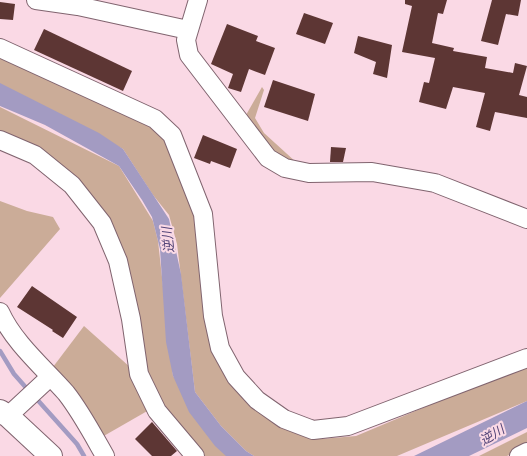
<svg xmlns="http://www.w3.org/2000/svg" width="527" height="456" viewBox="0 0 527 456" font-family="'Public Sans','Noto Sans JP',sans-serif">
	<style>
		.green { fill: #cbac98 }
		.water { fill: #a39bc2 }
		.lines { fill: none; stroke-linecap: round; stroke-linejoin: round }
		.stream { stroke: #a39bc2; stroke-width: 4.5 }
		.building { fill: #5d3634 }
		.minor-casing { stroke: #80646f; stroke-width: 20 }
		.primary-casing { stroke: #80646f; stroke-width: 24 }
		.minor { stroke: #fff; stroke-width: 18 }
		.primary { stroke: #fff; stroke-width: 22 }
		.labels { text-anchor: middle; dominant-baseline: central; stroke-width: 4; stroke-linejoin: round; paint-order: stroke }
		.water-label { font-size: 13px; font-style: italic; fill: #524478; stroke: #fad9e5 }
	</style>
	<rect width="100%" height="100%" fill="#fad9e5"/>
	<g class="green">
		<polygon points="0,51 126,109 175,143 198,218 218,359 258,411 321,439 356,436 527,364 527,401 397,456 254,456 246,451 221,426 195,392 177,244 169,215 153,195 123,149 0,85"/>
		<polygon points="262,87 264,90 255,118 264,133 297,163 272,155 246,115"/>
		<polygon points="0,107 119,166 153,221 158,241 173,376 229,456 197,456 160,409 94,200 0,134"/>
		<polygon points="0,201 27,211 53,217 60,229 0,298"/>
		<polygon points="84,326 131,368 149,410 102,437 53,367"/>
		<polygon points="527,432 527,446 507,456 479,456"/>
	</g>
	<g class="water">
		<polygon points="0,83 99,133 123,149 169,219 181,274 195,392 221,426 246,451 254,456 226,456 215,446 189,412 173,376 166,342 160,249 152,217 142,200 119,166 45,125 0,106"/>
		<polygon points="527,401 527,428 469,456 414,456"/>
	</g>
	<g class="lines">
		<g class="stream">
			<polyline points="0,351 14,374 29,391"/>
			<polyline points="34,396 77,444 84,456"/>
		</g>
	</g>
	<g class="building">
		<polygon points="405,0 447,0 443,14 438,13 432,43 454,48 453,51 487,57 485,68 513,73 515,63 527,66 519,95 527,97 527,118 495,112 490,131 476,127 485,93 453,87 446,109 419,102 424,82 429,83 435,58 402,52 412,6 405,4"/>
		<polygon points="492,0 521,0 518,16 506,14 498,45 481,41"/>
		<polygon points="0,2 15,4 13,20 0,19"/>
		<polygon points="304,13 333,23 325,44 296,34"/>
		<polygon points="227,24 258,36 256,41 275,48 265,75 249,69 241,92 228,88 233,74 211,64"/>
		<polygon points="44,29 132,71 123,91 34,50"/>
		<polygon points="358,36 392,45 387,78 373,74 376,62 354,53"/>
		<polygon points="273,80 315,94 308,121 264,107"/>
		<polygon points="203,135 237,149 230,168 211,161 210,164 194,158"/>
		<polygon points="331,147 346,148 343,162 330,162"/>
		<polygon points="32,286 77,317 63,338 52,331 53,330 17,307"/>
		<polygon points="152,422 177,451 171,456 152,456 135,439"/>
	</g>
	<g class="lines">
		<defs>
			<g id="minor">
				<polyline points="36,0 78,6 188,30"/>
				<polyline points="198,0 186,40 189,55 268,158 285,168 309,173 372,172 435,183 527,219"/>
				<polyline points="0,48 155,119 172,135 203,214 213,316 220,348 236,377 257,400 284,419 313,430 348,426 527,358"/>
				<polyline points="0,140 35,155 72,185 102,223 118,261 131,319 139,374 157,411 195,456"/>
				<path d="M0,312C14,343 44,368 66,393C81,412 93,435 105,456"/>
				<polyline points="8,416 50,377"/>
				<polyline points="519,456 527,452"/>
			</g>
			<polyline id="primary" points="0,411 8,416 51,456"/>
		</defs>
		<use href="#minor" class="minor-casing"/>
		<use href="#primary" class="primary-casing"/>
		<use href="#minor" class="minor"/>
		<use href="#primary" class="primary"/>
	</g>
	<g class="labels">
		<g class="water-label">
			<text transform="translate(168 240) rotate(-96)">逆川</text>
			<text transform="translate(492 435) rotate(-31)">逆川</text>
		</g>
	</g>
</svg>
